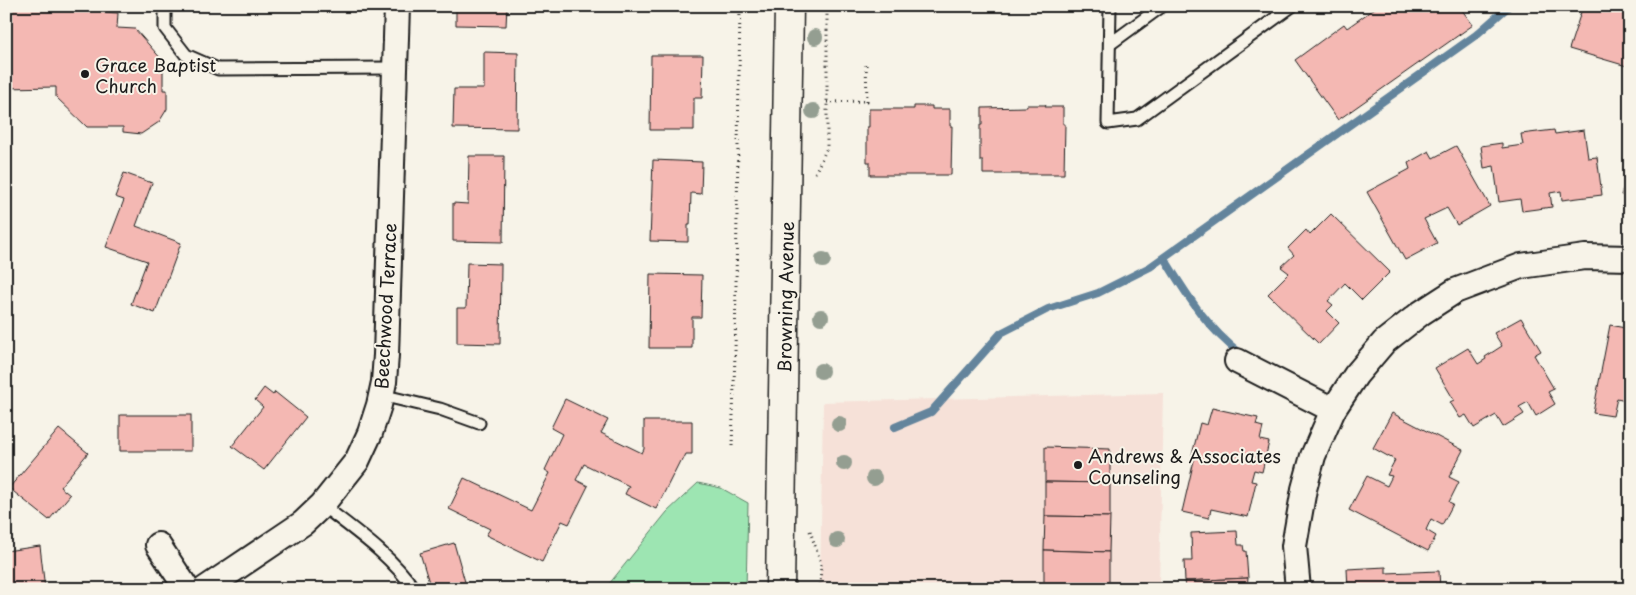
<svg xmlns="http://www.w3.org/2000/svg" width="1636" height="595" viewBox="0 0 1636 595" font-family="'Playpen Sans',sans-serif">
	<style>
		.built { fill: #f6e1d8 }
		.green { fill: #9de5b2; stroke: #5c8067 }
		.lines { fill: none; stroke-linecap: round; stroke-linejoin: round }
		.stream { stroke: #63849c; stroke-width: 8 }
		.building { fill: #f4b8b3; stroke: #1c1c1c }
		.service-casing { stroke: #1c1c1c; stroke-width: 15 }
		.minor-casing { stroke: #1c1c1c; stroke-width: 28 }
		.tertiary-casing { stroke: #1c1c1c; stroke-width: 31 }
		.path { stroke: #1c1c1c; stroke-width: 3; stroke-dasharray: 1 4; stroke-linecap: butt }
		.service { stroke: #f7f3e8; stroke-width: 11 }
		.minor { stroke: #f7f3e8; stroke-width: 24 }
		.tertiary { stroke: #f7f3e8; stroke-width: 28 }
		.tree { fill: #949e91 }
		.poi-dot { fill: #1c1c1c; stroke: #f7f3e8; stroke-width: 2 }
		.labels { text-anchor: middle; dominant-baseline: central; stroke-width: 4; stroke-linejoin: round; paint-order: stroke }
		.poi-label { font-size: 18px; fill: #1c1c1c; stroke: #f7f3e8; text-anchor: start }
		.street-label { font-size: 18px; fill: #1c1c1c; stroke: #f7f3e8 }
	</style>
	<rect width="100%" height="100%" fill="#f7f3e8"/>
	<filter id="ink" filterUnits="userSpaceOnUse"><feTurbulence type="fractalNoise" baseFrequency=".02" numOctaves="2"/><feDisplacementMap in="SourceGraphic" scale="10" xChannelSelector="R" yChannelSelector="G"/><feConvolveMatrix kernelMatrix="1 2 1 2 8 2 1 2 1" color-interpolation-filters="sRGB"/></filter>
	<g filter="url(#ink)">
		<polygon class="built" points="1163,393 1159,589 820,589 823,402"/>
		<polygon class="green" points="698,483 721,488 748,503 746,589 605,589 667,512"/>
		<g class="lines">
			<g class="stream">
				<path d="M1164,258C1187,295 1205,326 1241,354"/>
				<polyline points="895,427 931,412 1001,333 1048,309 1098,293 1150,267 1476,35 1509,6"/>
			</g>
		</g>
		<g class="building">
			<polygon points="6,6 104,6 104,12 118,13 117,28 135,29 163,61 163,90 167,90 167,109 159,122 141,134 123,132 123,127 87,127 56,97 56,87 6,88"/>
			<polygon points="456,6 507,6 506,26 456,25"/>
			<polygon points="1378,6 1459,6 1473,25 1338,120 1295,60 1344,24 1347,28"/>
			<polygon points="1583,6 1596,10 1597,6 1630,6 1630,67 1569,49"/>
			<polygon points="484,52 518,53 517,129 453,128 454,89 484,89"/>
			<polygon points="651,55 703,55 702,98 694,98 694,130 650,130"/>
			<polygon points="1027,105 1046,105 1045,107 1063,107 1063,124 1065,124 1064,174 983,174 983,161 980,161 980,125 982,125 982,108 1027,107"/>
			<polygon points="914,106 932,106 932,109 950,109 950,126 952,126 951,175 870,175 870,162 867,162 867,127 869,127 869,109 914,109"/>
			<polygon points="1554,130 1555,134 1584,130 1588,158 1597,157 1602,195 1562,200 1561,191 1550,193 1552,207 1522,211 1520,199 1499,202 1494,166 1484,168 1481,146 1502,143 1502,148 1523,145 1521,134"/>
			<polygon points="1456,146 1490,206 1457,225 1447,208 1424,219 1437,243 1405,260 1367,192 1410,169 1408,163 1429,151 1433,158"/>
			<polygon points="469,156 504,156 503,242 453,241 453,203 468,204"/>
			<polygon points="653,160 702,162 701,194 691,193 690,225 688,225 688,242 650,241"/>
			<polygon points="1630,168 1630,197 1621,195"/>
			<polygon points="124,173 152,183 136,226 181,243 155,313 131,304 147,261 106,247 124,200 115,197"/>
			<polygon points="1331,214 1390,272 1362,300 1345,283 1328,301 1333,305 1327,311 1339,323 1319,344 1268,294 1289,273 1281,267 1294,255 1288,248 1306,230 1310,235"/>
			<polygon points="467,263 501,264 500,344 457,343 457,308 466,308"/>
			<polygon points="650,274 702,275 701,317 692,317 692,348 649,348"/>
			<polygon points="1521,318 1541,351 1534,355 1554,389 1548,392 1555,404 1536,416 1528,402 1519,407 1524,414 1503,427 1496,415 1474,428 1466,415 1460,418 1450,402 1454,400 1435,368 1468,348 1478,364 1486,359 1485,357 1502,346 1494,333"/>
			<polygon points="1610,325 1630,329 1630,401 1617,398 1613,416 1593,413"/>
			<polygon points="264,388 273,395 275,392 306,417 264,470 232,446 263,407 255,400"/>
			<polygon points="565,399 608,420 601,433 642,453 644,449 644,421 692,421 692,454 686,454 682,462 680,461 656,509 625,494 629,486 584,464 576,480 588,486 569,524 562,521 542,562 486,535 490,529 449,509 464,478 531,510 550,473 545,470 562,434 551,428"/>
			<polygon points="1212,408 1258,418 1256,425 1263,427 1260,440 1269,442 1262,472 1254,470 1251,481 1256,482 1248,517 1211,509 1209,518 1182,512 1195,456 1192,455 1200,423 1207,425"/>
			<polygon points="1392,413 1463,450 1449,477 1459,482 1449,502 1453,504 1442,525 1431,519 1426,530 1436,536 1428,551 1349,510 1367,476 1387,486 1392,476 1387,475 1395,460 1373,448"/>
			<rect x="120" y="415" width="71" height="36"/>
			<polygon points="59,429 88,453 60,487 70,495 49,520 9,488"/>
			<polygon points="1045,447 1110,449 1110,483 1045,482"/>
			<polygon points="1045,482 1110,483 1110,517 1045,516"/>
			<polygon points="1045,516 1110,517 1109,552 1044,550"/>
			<polygon points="1237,531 1238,545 1243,545 1244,551 1246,551 1248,578 1185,581 1184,561 1192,561 1191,533"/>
			<polygon points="454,543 467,589 431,589 420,553"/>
			<polygon points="40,546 45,589 7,589 6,551"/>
			<polygon points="1044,550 1109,552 1109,586 1044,585"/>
			<polygon points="1386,567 1386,573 1439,571 1440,589 1348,589 1347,569"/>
			<polygon points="1248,578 1247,589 1186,589 1185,581"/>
		</g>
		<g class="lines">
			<defs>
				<g id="service">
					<polyline points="165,6 165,28 186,55 218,69 395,68"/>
					<polyline points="1110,6 1108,123 1137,119 1292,6"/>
					<polyline points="1110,44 1162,6"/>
					<polyline points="381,395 440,409 479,423"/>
					<path d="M322,505C354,530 391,555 414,589"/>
				</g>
				<g id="minor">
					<polyline points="1237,361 1333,410"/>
					<polyline points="158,545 187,589"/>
					<polyline points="205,589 303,523 322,505 357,461 370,433 379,405 384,382 386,355 397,6"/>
					<polyline points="1298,589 1294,546 1304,489 1313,456 1333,410 1356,375 1384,342 1421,313 1455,291 1521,266 1585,257 1630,258"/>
				</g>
				<polyline id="tertiary" points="780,589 789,6"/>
			</defs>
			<use href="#service" class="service-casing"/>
			<use href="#minor" class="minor-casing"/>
			<use href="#tertiary" class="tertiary-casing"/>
			<g class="path">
				<polyline points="827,102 867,101 866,62"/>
				<polyline points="815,173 827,148 827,6"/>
				<polyline points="732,446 735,354 740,6"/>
				<polyline points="810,531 821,563 820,589"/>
			</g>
			<use href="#service" class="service"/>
			<use href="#minor" class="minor"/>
			<use href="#tertiary" class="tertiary"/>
		</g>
		<g class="tree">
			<circle cx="815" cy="37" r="8"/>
			<circle cx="813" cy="111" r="8"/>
			<circle cx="823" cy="260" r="8"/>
			<circle cx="821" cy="317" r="8"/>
			<circle cx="821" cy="371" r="8"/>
			<circle cx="839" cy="424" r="8"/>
			<circle cx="844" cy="463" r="8"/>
			<circle cx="874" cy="478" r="8"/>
			<circle cx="837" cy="540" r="8"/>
		</g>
	</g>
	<g class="poi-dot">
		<circle cx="85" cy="74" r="5"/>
		<circle cx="1078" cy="465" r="5"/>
	</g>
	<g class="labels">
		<g class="poi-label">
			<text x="95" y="64">Grace Baptist<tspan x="95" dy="21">Church</tspan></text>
			<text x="1088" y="455">Andrews &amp; Associates<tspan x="1088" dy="21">Counseling</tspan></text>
		</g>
		<g class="street-label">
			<text transform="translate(785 297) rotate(-89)">Browning Avenue</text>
			<text transform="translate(385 306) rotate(-87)">Beechwood Terrace</text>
		</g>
	</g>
	<rect width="1636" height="595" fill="none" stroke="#f7f3e8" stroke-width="25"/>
	<rect x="12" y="12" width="1611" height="570" fill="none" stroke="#1c1c1c" stroke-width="2" filter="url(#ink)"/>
</svg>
